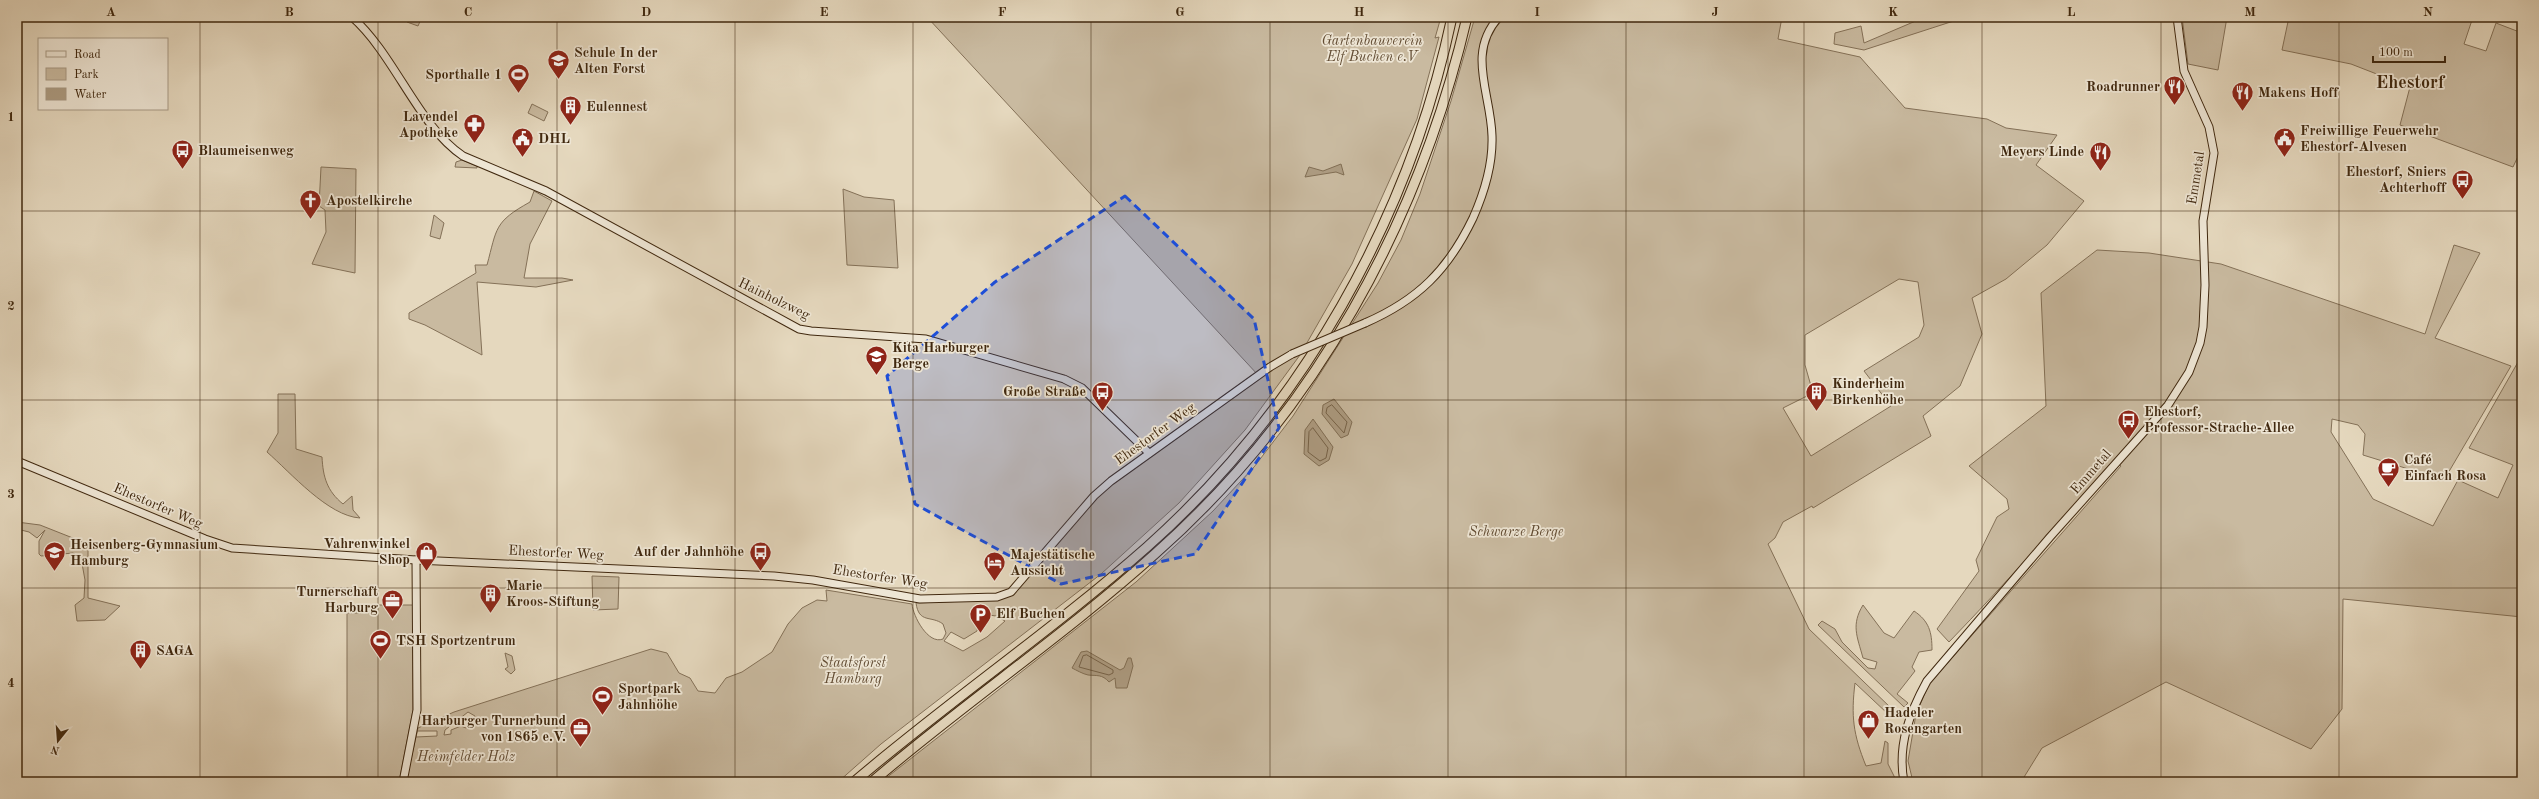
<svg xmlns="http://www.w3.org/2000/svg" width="2539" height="799" viewBox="0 0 2539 799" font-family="'Old Standard TT',serif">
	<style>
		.green { fill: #c9baa0; stroke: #847158; fill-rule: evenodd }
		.water { fill: #ad9c82; stroke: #816e54 }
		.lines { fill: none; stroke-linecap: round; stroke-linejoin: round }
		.shore { stroke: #766248; stroke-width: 1 }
		.secondary-casing { stroke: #40280f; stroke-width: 9 }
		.highway-casing { stroke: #40280f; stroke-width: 11 }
		.secondary { stroke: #eee6d5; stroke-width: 7 }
		.highway { stroke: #e5d8be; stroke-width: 9 }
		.secondary-bridge-casing { stroke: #40280f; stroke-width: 9; stroke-linecap: butt }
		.secondary-bridge { stroke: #eee6d5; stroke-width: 7 }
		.marked { fill: #1d4ed8; fill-opacity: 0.2; stroke: #1d4ed8; stroke-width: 3; stroke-dasharray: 8 5; stroke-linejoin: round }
		.grid { fill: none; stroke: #40280f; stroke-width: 1; stroke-opacity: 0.55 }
		.labels { text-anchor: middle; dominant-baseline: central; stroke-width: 3.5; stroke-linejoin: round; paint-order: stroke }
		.park-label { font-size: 14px; font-style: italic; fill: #624c33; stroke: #eee6d5 }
		.poi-label { font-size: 14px; font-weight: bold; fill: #40280f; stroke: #eee6d5; text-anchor: start }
		.street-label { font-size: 14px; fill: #40280f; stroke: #eee6d5 }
		.district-label { font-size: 18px; font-weight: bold; fill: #40280f; stroke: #eee6d5 }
		.neatline { fill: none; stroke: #40280f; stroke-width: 1.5 }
		.grid-label { font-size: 13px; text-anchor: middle; font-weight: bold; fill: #40280f }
	</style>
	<rect width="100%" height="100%" fill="#e5d8be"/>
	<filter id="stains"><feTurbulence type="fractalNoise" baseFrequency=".005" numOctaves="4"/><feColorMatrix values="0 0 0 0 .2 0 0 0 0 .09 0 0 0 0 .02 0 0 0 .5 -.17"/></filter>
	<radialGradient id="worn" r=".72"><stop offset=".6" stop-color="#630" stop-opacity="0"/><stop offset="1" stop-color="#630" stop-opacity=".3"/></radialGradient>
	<g class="green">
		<polygon points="404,17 422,17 418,26 407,22"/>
		<path d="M927,17H1441L1435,38L1439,37L1417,119L1352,264L1300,355L1245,430L1179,503L1101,574L881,744L838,782H406L418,728L454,712L651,649L667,653L679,673L690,678L698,691L715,693L726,678L742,672L772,652L788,624L802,608L817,600L827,601L826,590L912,604C913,616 928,645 943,639L946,633L943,624C931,615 919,624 916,603L991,600L1011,596L1103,491L1258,375ZM989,615L996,616L1005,621L987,637L963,651L944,641L951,632L964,639L977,631L978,626ZM468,712L475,716L472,720L474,723L466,728L461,726L451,730V734L444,735L445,730ZM437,731V736L416,737L417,731Z"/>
		<path d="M1475,17H1782L1778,39L1860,57L1905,108L1987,119L2006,128L2057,135L2036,165L2084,201L2047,245L2006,279L1972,298L1982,334L1960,386L1923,416L1931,436L1813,508L1812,506L1783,522L1775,538L1768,544L1809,629L1891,708L1888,714L1855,683C1851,716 1853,734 1866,766L1881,763L1885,741L1888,743V764L1897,782H881L1136,582L1213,511L1254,467L1293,416L1378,283L1401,240L1420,194L1451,101ZM1899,279L1918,282L1924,325L1919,337L1864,371L1891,406L1811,456L1783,408L1813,393L1805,365V335Z"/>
		<polygon points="1925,17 1966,17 1864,50 1834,44 1835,33 1861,26 1864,43"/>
		<polygon points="2182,17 2227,17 2218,70 2188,64"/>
		<polygon points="2289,17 2473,17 2464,44 2486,51 2496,23 2522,33 2522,148 2513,167 2400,125 2410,87 2351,64 2282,50"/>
		<polygon points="532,104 548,112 544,121 528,113"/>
		<polygon points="462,160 477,166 477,168 455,167 456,162"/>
		<polygon points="321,167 356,169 355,273 312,264 326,232 325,210 319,206"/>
		<polygon points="843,189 864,197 894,200 898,268 847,265"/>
		<path d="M534,191L552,201L530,244L524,278H562L573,280L536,287L477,282L482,355L425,325L409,319V313L476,273L475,265H487C497,228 494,222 530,202Z"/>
		<polygon points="434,215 444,223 440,239 430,236"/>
		<path d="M2454,245L2480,253L2435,338L2511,366L2444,480L2363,455L2365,434L2358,425L2332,419L2331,432L2373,499L2433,526L2458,480L2498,498L2513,465L2469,448L2522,355V617L2343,599L2342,709L2311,749L2166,682L2042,748L2021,782H1913L1908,761L1916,714L1929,684L2121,466L2114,460C2060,522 2006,583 1949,642L1937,629L1979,571L1976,560L1997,517L2009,509L2007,499L1969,466L2046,406L2041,293L2097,250L2149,253L2221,264L2425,334Z"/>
		<path d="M278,394H295L296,449L322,457C323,477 327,491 343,504L352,496L353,510L360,518C328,516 291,473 267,452L278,433Z"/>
		<polygon points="17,522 40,525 88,544 88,598 120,606 105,620 77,621 75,605 84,598 85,580 81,558 73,553 41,556 39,554 39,541 45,530 37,538 29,532 17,529"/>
		<polygon points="592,576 619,577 618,609 593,610"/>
		<polygon points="375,605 413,605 413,710 399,782 347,782 347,613 375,613"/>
		<path d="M1863,605L1884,633L1894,638L1914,611C1929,621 1932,632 1932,650L1919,652L1912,667L1915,671L1897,694L1908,703L1904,707L1818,625L1822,621L1835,629L1842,642L1868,668L1875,669L1877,662L1863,658C1857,636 1851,625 1863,605Z"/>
		<polygon points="505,653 512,656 515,670 511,674 505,669 508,667"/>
	</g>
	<g class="water">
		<polygon points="1341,164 1344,175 1336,172 1305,177 1309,167 1323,171"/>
		<polygon points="1334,399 1352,422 1348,435 1341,438 1322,414 1323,405"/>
		<polygon points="1313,419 1333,447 1329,460 1319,466 1304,454 1305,430"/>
		<path d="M1087,651L1120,670L1124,668L1128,658H1131L1133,666L1127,688H1116L1115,678L1109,682C1102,674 1097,676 1088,675C1083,674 1076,670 1072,668L1081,652Z"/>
	</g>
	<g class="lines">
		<g class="shore">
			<polygon points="1332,405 1347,422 1344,433 1326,413 1327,408"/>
			<polygon points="1313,428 1328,448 1326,458 1320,461 1308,452 1309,432"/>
			<polygon points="1087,655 1113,670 1113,673 1109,675 1079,667 1083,656"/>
		</g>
		<defs>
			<g id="secondary">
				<path d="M352,17C395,55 418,126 463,156L546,191L799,329L811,331L926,339L1064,379L1082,388L1149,453"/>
				<path d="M1365,323C1418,300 1448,270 1473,218C1485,191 1493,165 1492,136C1491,93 1466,53 1499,17"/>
				<polyline points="17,461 205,539 232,548 416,560 774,576 813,580 920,599 997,597 1011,592 1094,496 1111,481 1270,367 1292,354"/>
				<polyline points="403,782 417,710 416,560"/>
				<path d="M1904,782C1897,745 1910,712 1927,681L2050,537L2168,405L2189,372L2200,343L2203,327L2205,285L2203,221L2214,153L2209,127L2184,71L2177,17"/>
			</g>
			<g id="highway">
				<path d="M854,782C949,701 1053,630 1147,547C1302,409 1409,219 1452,17"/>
				<path d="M872,782C964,703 1065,635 1156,553C1315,412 1419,223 1467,17"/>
			</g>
		</defs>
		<use href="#secondary" class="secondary-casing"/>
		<use href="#highway" class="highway-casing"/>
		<use href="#secondary" class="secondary"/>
		<use href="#highway" class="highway"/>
		<defs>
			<polyline id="secondary-bridge" points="1292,354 1365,323"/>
		</defs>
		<use href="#secondary-bridge" class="secondary-bridge-casing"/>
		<use href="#secondary-bridge" class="secondary-bridge"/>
	</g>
	<path class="marked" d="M1125,196L1254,319L1279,428L1195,554L1061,584L915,504L887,376L995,282Z"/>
	<path class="grid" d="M200,17V782M378,17V782M557,17V782M735,17V782M913,17V782M1091,17V782M1270,17V782M1448,17V782M1626,17V782M1804,17V782M1982,17V782M2161,17V782M2339,17V782M17,211H2522M17,400H2522M17,588H2522"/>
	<defs>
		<symbol id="school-pin" viewBox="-11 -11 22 30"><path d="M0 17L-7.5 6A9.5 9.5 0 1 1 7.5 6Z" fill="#8f2418" stroke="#eee6d5"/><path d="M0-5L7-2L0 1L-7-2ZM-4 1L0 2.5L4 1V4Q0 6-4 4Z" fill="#fff"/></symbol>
		<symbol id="stadium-pin" viewBox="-11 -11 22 30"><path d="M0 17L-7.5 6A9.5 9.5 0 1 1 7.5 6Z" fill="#8f2418" stroke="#eee6d5"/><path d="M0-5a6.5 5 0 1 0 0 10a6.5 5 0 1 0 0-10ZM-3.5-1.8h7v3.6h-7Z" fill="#fff"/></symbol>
		<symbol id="restaurant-pin" viewBox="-11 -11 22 30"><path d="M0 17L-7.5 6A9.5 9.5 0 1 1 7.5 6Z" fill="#8f2418" stroke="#eee6d5"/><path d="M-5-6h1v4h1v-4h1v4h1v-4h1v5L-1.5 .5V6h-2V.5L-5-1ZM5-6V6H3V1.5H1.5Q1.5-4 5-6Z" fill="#fff"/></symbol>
		<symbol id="building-pin" viewBox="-11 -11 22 30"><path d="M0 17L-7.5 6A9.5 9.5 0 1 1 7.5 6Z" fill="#8f2418" stroke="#eee6d5"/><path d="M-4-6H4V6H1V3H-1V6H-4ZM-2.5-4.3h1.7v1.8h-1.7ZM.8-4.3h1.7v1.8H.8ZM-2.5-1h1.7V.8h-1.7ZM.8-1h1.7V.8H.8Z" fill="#fff"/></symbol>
		<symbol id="pharmacy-pin" viewBox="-11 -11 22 30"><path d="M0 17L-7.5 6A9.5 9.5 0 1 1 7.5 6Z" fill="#8f2418" stroke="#eee6d5"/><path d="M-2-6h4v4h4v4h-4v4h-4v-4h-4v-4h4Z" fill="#fff"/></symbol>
		<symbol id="civic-pin" viewBox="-11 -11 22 30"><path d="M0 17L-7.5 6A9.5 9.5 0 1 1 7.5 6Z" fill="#8f2418" stroke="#eee6d5"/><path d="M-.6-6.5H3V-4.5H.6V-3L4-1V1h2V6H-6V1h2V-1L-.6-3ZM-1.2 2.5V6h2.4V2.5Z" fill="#fff"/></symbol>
		<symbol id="bus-pin" viewBox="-11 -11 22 30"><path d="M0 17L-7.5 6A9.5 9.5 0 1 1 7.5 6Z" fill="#8f2418" stroke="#eee6d5"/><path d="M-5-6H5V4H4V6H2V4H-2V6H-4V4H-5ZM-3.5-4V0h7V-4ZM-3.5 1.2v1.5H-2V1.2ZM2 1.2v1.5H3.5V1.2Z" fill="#fff"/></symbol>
		<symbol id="church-pin" viewBox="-11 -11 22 30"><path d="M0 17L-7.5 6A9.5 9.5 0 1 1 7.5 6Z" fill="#8f2418" stroke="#eee6d5"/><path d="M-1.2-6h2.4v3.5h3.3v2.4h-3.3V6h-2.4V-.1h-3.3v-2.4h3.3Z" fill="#fff"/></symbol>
		<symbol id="cafe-pin" viewBox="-11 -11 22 30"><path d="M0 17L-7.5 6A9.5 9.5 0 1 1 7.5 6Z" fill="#8f2418" stroke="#eee6d5"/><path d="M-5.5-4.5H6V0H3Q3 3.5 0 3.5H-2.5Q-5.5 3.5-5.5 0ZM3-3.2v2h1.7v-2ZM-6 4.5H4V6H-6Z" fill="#fff"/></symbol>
		<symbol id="shop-pin" viewBox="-11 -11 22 30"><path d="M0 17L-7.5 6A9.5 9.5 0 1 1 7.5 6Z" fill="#8f2418" stroke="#eee6d5"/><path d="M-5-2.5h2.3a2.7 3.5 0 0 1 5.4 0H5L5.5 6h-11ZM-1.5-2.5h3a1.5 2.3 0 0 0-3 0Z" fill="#fff"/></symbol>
		<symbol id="hotel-pin" viewBox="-11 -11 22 30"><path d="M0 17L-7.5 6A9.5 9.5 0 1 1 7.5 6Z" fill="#8f2418" stroke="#eee6d5"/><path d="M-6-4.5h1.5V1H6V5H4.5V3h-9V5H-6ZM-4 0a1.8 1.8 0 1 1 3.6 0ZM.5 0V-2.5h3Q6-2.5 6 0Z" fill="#fff"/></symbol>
		<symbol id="office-pin" viewBox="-11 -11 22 30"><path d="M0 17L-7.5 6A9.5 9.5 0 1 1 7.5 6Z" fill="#8f2418" stroke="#eee6d5"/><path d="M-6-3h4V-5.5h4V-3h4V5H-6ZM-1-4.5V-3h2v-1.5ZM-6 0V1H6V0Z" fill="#fff"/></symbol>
		<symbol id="parking-pin" viewBox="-11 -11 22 30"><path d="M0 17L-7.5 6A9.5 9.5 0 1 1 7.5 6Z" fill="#8f2418" stroke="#eee6d5"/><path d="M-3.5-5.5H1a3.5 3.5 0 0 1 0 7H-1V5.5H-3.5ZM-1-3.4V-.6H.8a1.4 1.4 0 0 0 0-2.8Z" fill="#fff"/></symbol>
	</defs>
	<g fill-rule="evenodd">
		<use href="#school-pin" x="546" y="48" width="25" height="34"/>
		<use href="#stadium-pin" x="506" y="62" width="25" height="34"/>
		<use href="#restaurant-pin" x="2162" y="74" width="25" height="34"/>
		<use href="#restaurant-pin" x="2230" y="80" width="25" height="34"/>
		<use href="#building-pin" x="558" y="94" width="25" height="34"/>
		<use href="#pharmacy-pin" x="462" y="112" width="25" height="34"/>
		<use href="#civic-pin" x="510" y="126" width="25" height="34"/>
		<use href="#civic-pin" x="2272" y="126" width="25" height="34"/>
		<use href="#bus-pin" x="170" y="138" width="25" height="34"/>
		<use href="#restaurant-pin" x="2088" y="140" width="25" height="34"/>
		<use href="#bus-pin" x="2450" y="168" width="25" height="34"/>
		<use href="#church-pin" x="298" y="188" width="25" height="34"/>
		<use href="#school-pin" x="864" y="344" width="25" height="34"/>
		<use href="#bus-pin" x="1090" y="380" width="25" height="34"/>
		<use href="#building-pin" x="1804" y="380" width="25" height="34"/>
		<use href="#bus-pin" x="2116" y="408" width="25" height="34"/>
		<use href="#cafe-pin" x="2376" y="456" width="25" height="34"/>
		<use href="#shop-pin" x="414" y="540" width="25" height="34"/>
		<use href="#bus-pin" x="748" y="540" width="25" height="34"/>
		<use href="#school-pin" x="42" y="540" width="25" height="34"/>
		<use href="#hotel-pin" x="982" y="550" width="25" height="34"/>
		<use href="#building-pin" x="478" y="582" width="25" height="34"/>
		<use href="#office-pin" x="380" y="588" width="25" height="34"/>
		<use href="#parking-pin" x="968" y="602" width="25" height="34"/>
		<use href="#stadium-pin" x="368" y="628" width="25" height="34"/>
		<use href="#building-pin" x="128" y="638" width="25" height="34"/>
		<use href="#stadium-pin" x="590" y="684" width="25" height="34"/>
		<use href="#shop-pin" x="1856" y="708" width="25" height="34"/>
		<use href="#office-pin" x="568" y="716" width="25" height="34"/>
	</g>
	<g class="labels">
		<g class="park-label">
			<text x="1372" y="41">Gartenbauverein<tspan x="1372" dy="16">Elf Buchen e.V</tspan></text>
			<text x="1516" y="532">Schwarze Berge</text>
			<text x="853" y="663">Staatsforst<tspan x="853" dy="16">Hamburg</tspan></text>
			<text x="466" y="757">Heimfelder Holz</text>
		</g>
		<g class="poi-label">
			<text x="574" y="53">Schule In der<tspan x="574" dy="16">Alten Forst</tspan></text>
			<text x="502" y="75" text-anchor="end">Sporthalle 1</text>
			<text x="2160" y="87" text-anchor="end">Roadrunner</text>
			<text x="2258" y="93">Makens Hoff</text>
			<text x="586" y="107">Eulennest</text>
			<text x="458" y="117" text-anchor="end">Lavendel<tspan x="458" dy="16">Apotheke</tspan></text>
			<text x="2300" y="131">Freiwillige Feuerwehr<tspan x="2300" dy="16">Ehestorf-Alvesen</tspan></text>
			<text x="538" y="139">DHL</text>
			<text x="198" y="151">Blaumeisenweg</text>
			<text x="2084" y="152" text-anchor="end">Meyers Linde</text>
			<text x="2446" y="172" text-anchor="end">Ehestorf, Sniers<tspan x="2446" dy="16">Achterhoff</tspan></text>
			<text x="326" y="201">Apostelkirche</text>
			<text x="892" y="348">Kita Harburger<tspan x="892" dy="16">Berge</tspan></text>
			<text x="1832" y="384">Kinderheim<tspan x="1832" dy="16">Birkenhöhe</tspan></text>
			<text x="1086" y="392" text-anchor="end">Große Straße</text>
			<text x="2144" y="412">Ehestorf,<tspan x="2144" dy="16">Professor-Strache-Allee</tspan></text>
			<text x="2404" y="460">Café<tspan x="2404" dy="16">Einfach Rosa</tspan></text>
			<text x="410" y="544" text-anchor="end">Vahrenwinkel<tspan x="410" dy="16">Shop</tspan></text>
			<text x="70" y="545">Heisenberg-Gymnasium<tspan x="70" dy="16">Hamburg</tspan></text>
			<text x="744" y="552" text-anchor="end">Auf der Jahnhöhe</text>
			<text x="1010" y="555">Majestätische<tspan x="1010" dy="16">Aussicht</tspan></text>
			<text x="506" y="586">Marie<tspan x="506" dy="16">Kroos-Stiftung</tspan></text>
			<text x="378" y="592" text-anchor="end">Turnerschaft<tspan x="378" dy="16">Harburg</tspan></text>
			<text x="996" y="614">Elf Buchen</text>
			<text x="396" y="641">TSH Sportzentrum</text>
			<text x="156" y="651">SAGA</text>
			<text x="618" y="689">Sportpark<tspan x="618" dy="16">Jahnhöhe</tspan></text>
			<text x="1884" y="713">Hadeler<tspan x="1884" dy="16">Rosengarten</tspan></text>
			<text x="566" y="721" text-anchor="end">Harburger Turnerbund<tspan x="566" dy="16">von 1865 e.V.</tspan></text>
		</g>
		<g class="street-label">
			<text transform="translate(2196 178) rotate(-81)">Emmetal</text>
			<text transform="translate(774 299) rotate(26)">Hainholzweg</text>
			<text transform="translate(1155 434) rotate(-36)">Ehestorfer Weg</text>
			<text transform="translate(2091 472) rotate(-49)">Emmetal</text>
			<text transform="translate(158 506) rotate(23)">Ehestorfer Weg</text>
			<text transform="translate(556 553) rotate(3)">Ehestorfer Weg</text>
			<text transform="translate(880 577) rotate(9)">Ehestorfer Weg</text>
		</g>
		<g class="district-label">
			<text x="2410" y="83">Ehestorf</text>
		</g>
	</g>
	<rect width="2539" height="799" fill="none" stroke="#e5d8be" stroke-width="44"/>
	<rect x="38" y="38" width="130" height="72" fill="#eee6d5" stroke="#a89a86"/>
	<rect x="46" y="51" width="20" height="6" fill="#eee6d5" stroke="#a89a86"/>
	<text x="74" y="58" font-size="12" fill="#40280f">Road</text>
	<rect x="46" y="68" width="20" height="12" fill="#c9baa0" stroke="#a89a86"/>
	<text x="74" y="78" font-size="12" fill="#40280f">Park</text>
	<rect x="46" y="88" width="20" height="12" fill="#ad9c82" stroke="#a89a86"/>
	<text x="74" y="98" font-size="12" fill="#40280f">Water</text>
	<g transform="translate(58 741) rotate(197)" stroke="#eee6d5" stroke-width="3" paint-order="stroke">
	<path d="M0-3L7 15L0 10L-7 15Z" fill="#40280f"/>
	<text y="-6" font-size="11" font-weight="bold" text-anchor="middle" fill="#40280f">N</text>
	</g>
	<path d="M2373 56v6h72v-6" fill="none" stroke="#40280f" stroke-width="2"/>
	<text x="2379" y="56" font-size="12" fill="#40280f" stroke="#eee6d5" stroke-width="3" paint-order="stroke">100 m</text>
	<rect x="22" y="22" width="2495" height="755" class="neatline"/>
	<g class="grid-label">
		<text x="111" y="16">A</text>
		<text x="289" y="16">B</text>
		<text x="468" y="16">C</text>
		<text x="646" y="16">D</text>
		<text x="824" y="16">E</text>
		<text x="1002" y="16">F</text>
		<text x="1180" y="16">G</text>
		<text x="1359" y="16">H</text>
		<text x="1537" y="16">I</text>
		<text x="1715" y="16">J</text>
		<text x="1893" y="16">K</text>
		<text x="2071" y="16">L</text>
		<text x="2250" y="16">M</text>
		<text x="2428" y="16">N</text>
		<text x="11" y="121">1</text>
		<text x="11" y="310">2</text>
		<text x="11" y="498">3</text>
		<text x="11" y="687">4</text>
	</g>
	<rect width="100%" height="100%" filter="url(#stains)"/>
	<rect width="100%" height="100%" fill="url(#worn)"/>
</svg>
